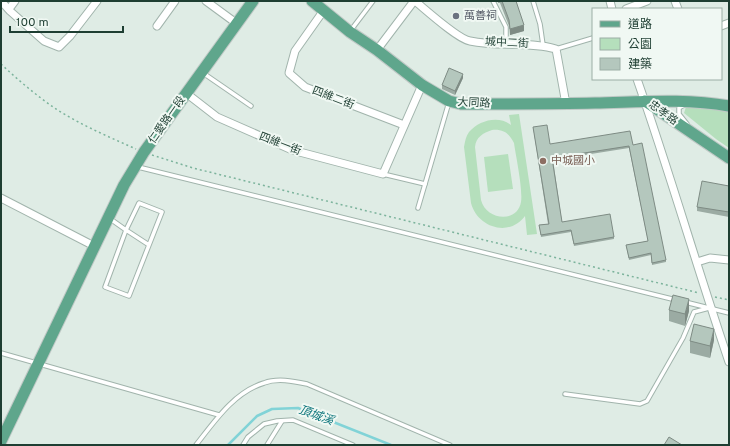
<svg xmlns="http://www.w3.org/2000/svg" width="730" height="446" viewBox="0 0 730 446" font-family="Overpass,'Noto Sans TC',sans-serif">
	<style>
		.green { fill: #b5dfbc; fill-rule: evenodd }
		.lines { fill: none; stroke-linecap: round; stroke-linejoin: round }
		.stream { stroke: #81d3d7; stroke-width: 2.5 }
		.lane-casing { stroke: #a1b4ac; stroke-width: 5.5 }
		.street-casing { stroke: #a1b4ac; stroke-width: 9 }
		.primary-casing { stroke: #c0c9c6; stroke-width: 13 }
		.path { stroke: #7cb39c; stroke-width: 1.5; stroke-dasharray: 2 3; stroke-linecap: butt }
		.lane { stroke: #fff; stroke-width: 3.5 }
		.street { stroke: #fff; stroke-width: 7 }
		.primary { stroke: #5fa68c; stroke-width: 11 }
		.wall { fill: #9baba3 }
		.shaded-wall { fill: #7e8b84 }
		.building { fill: #b4c7bd; stroke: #7e8b84 }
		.worship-dot { fill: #6b7280; stroke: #f0f8f3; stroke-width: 1.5 }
		.education-dot { fill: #8d6e63; stroke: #f0f8f3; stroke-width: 1.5 }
		.labels { text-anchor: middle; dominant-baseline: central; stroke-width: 4; stroke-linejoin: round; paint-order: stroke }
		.worship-label { font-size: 11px; fill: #5b616d; stroke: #f0f8f3; text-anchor: start }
		.street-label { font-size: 11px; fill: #1e3e32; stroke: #f0f8f3 }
		.education-label { font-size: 11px; fill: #785e54; stroke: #f0f8f3; text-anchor: start }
		.water-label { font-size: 12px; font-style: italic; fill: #13797f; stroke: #f0f8f3 }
	</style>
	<rect width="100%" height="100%" fill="#dfece5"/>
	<g class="green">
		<polygon points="686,107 729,111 729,148 716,139 684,113"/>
		<path d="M519,114L537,234L527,235L525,216C509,238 477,227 471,203L464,147C465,141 466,136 469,132C479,120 499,115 511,125L509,115ZM492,130C503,129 509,133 514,143C516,157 523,189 521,202C517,224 486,220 481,200L475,147C476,137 483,133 492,130Z"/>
		<polygon points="508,154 513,189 488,192 484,157"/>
	</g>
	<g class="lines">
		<polyline class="stream" points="228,445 257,416 272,409 298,408 391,445"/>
		<defs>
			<g id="lane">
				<polyline points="493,1 506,27 506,44"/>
				<polyline points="533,1 540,24 543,45"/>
				<polyline points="351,30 373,1"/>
				<polyline points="556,49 593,38"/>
				<polyline points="203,73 251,106"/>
				<polyline points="684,105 679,108 679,114 687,124"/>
				<polyline points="138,167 676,300"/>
				<polyline points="383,174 425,184"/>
				<polyline points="418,208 449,102"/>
				<polyline points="109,218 126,230 105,287 129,296 149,245 126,230 139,203 162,212 149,245"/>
				<polyline points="685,302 729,313"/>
				<polyline points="1,353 219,415"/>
				<polyline points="565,394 640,404 647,401 683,338 694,312 709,308"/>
				<path d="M196,445C214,422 234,392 264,383C277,378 293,381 307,384L450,445"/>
				<polyline points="243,445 248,437 264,424 277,421 293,420 353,445"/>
				<polyline points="267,445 282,421"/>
			</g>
			<g id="street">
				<polyline points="1,1 10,11 44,41 59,47 70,36 97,1"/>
				<polyline points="206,1 236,23"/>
				<path d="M415,1C426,10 458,39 470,41C498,47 528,41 556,49L566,104"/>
				<polyline points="610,1 612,9"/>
				<polyline points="675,1 678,9"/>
				<polyline points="9,9 15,1"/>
				<polyline points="626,9 647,1"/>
				<polyline points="324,10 295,51 289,73 305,87 404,125"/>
				<polyline points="157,26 175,1"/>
				<polyline points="721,26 729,23"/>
				<polyline points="377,50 414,1"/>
				<path d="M637,79C670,173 697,268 729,362"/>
				<polyline points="186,93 217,117 292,150 383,174 422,85"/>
				<polyline points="1,198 94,246"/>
				<polyline points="697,262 710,258 729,260"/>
			</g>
			<g id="primary">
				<path d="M312,1L350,32L377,50L422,85L449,101L461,104C506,104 551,104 595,103C640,102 685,98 729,106"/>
				<polyline points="645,101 729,158"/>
				<polyline points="1,441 124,185 144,152 253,1"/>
			</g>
		</defs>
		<use href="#lane" class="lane-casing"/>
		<use href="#street" class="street-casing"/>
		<use href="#primary" class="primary-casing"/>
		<g class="path">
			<path d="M1,64C18,80 37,96 56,109C81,125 109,137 136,149"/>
			<polyline points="152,155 193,168 699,293"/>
			<polyline points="715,297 729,300"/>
		</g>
		<use href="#lane" class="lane"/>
		<use href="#street" class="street"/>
		<use href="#primary" class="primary"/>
	</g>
	<g class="wall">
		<polygon points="498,1 516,1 524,31 510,35 509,26 500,3 498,3"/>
		<polygon points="463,78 455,95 442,89 442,85"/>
		<polygon points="533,127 550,144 633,145 666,260 666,262 652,265 651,255 629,260 626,245 648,241 629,148 553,160 562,222 614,237 614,239 574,246 571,232 541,237 539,225 548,224"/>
		<polygon points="729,186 729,217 697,211 697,207"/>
		<polygon points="669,310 689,311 685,326 669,321"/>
		<polygon points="714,340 710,358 690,353 690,341"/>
	</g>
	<g class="shaded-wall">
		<polygon points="524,25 524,31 510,35 510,29"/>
		<polygon points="463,74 463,78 455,95 455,91"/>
		<polygon points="689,299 689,311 685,326 685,314"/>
		<polygon points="714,329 714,340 710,358 710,346"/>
	</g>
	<g class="building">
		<polygon points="502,1 516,1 524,25 510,29 509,20"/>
		<polygon points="449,68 463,74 455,91 442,85"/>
		<polygon points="547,125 550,144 630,131 633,145 642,143 666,260 652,263 651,253 629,258 626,245 648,241 629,146 552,158 562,222 610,214 614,237 574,244 571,230 541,235 539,225 549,224 533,127"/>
		<polygon points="702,181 729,186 729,212 697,207"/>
		<polygon points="673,295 689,299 685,314 669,310"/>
		<polygon points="694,324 714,329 710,346 690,341"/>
		<polygon points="669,437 682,445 664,445"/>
	</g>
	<circle class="worship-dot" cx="456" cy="16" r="4"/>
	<circle class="education-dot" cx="543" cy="161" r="4"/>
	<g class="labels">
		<g class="worship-label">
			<text x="464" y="16">萬善祠</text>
		</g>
		<g class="street-label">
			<text transform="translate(507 43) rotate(3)">城中二街</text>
			<text transform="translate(333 98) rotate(21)">四維二街</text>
			<text transform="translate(474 103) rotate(3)">大同路</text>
			<text transform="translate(663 113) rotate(36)">忠孝路</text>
			<text transform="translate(167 120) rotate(-55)">仁愛路一段</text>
			<text transform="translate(280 144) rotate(21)">四維一街</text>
		</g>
		<g class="education-label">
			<text x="551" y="161">中城國小</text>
		</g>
		<g class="water-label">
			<text transform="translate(316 416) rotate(20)">頂城溪</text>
		</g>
	</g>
	<rect width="730" height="446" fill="none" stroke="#1e3e32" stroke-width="4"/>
	<rect x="592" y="8" width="130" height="72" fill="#f0f8f3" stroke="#9caea6"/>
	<rect x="600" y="21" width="20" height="6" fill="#5fa68c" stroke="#9caea6"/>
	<text x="628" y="28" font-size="12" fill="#1e3e32">道路</text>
	<rect x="600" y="38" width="20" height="12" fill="#b5dfbc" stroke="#9caea6"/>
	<text x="628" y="48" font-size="12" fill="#1e3e32">公園</text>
	<rect x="600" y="58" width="20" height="12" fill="#b4c7bd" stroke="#9caea6"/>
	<text x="628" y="68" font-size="12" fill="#1e3e32">建築</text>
	<path d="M10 26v6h113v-6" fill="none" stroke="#1e3e32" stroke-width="2"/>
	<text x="16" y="26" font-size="12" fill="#1e3e32" stroke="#f0f8f3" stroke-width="3" paint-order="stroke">100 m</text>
</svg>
